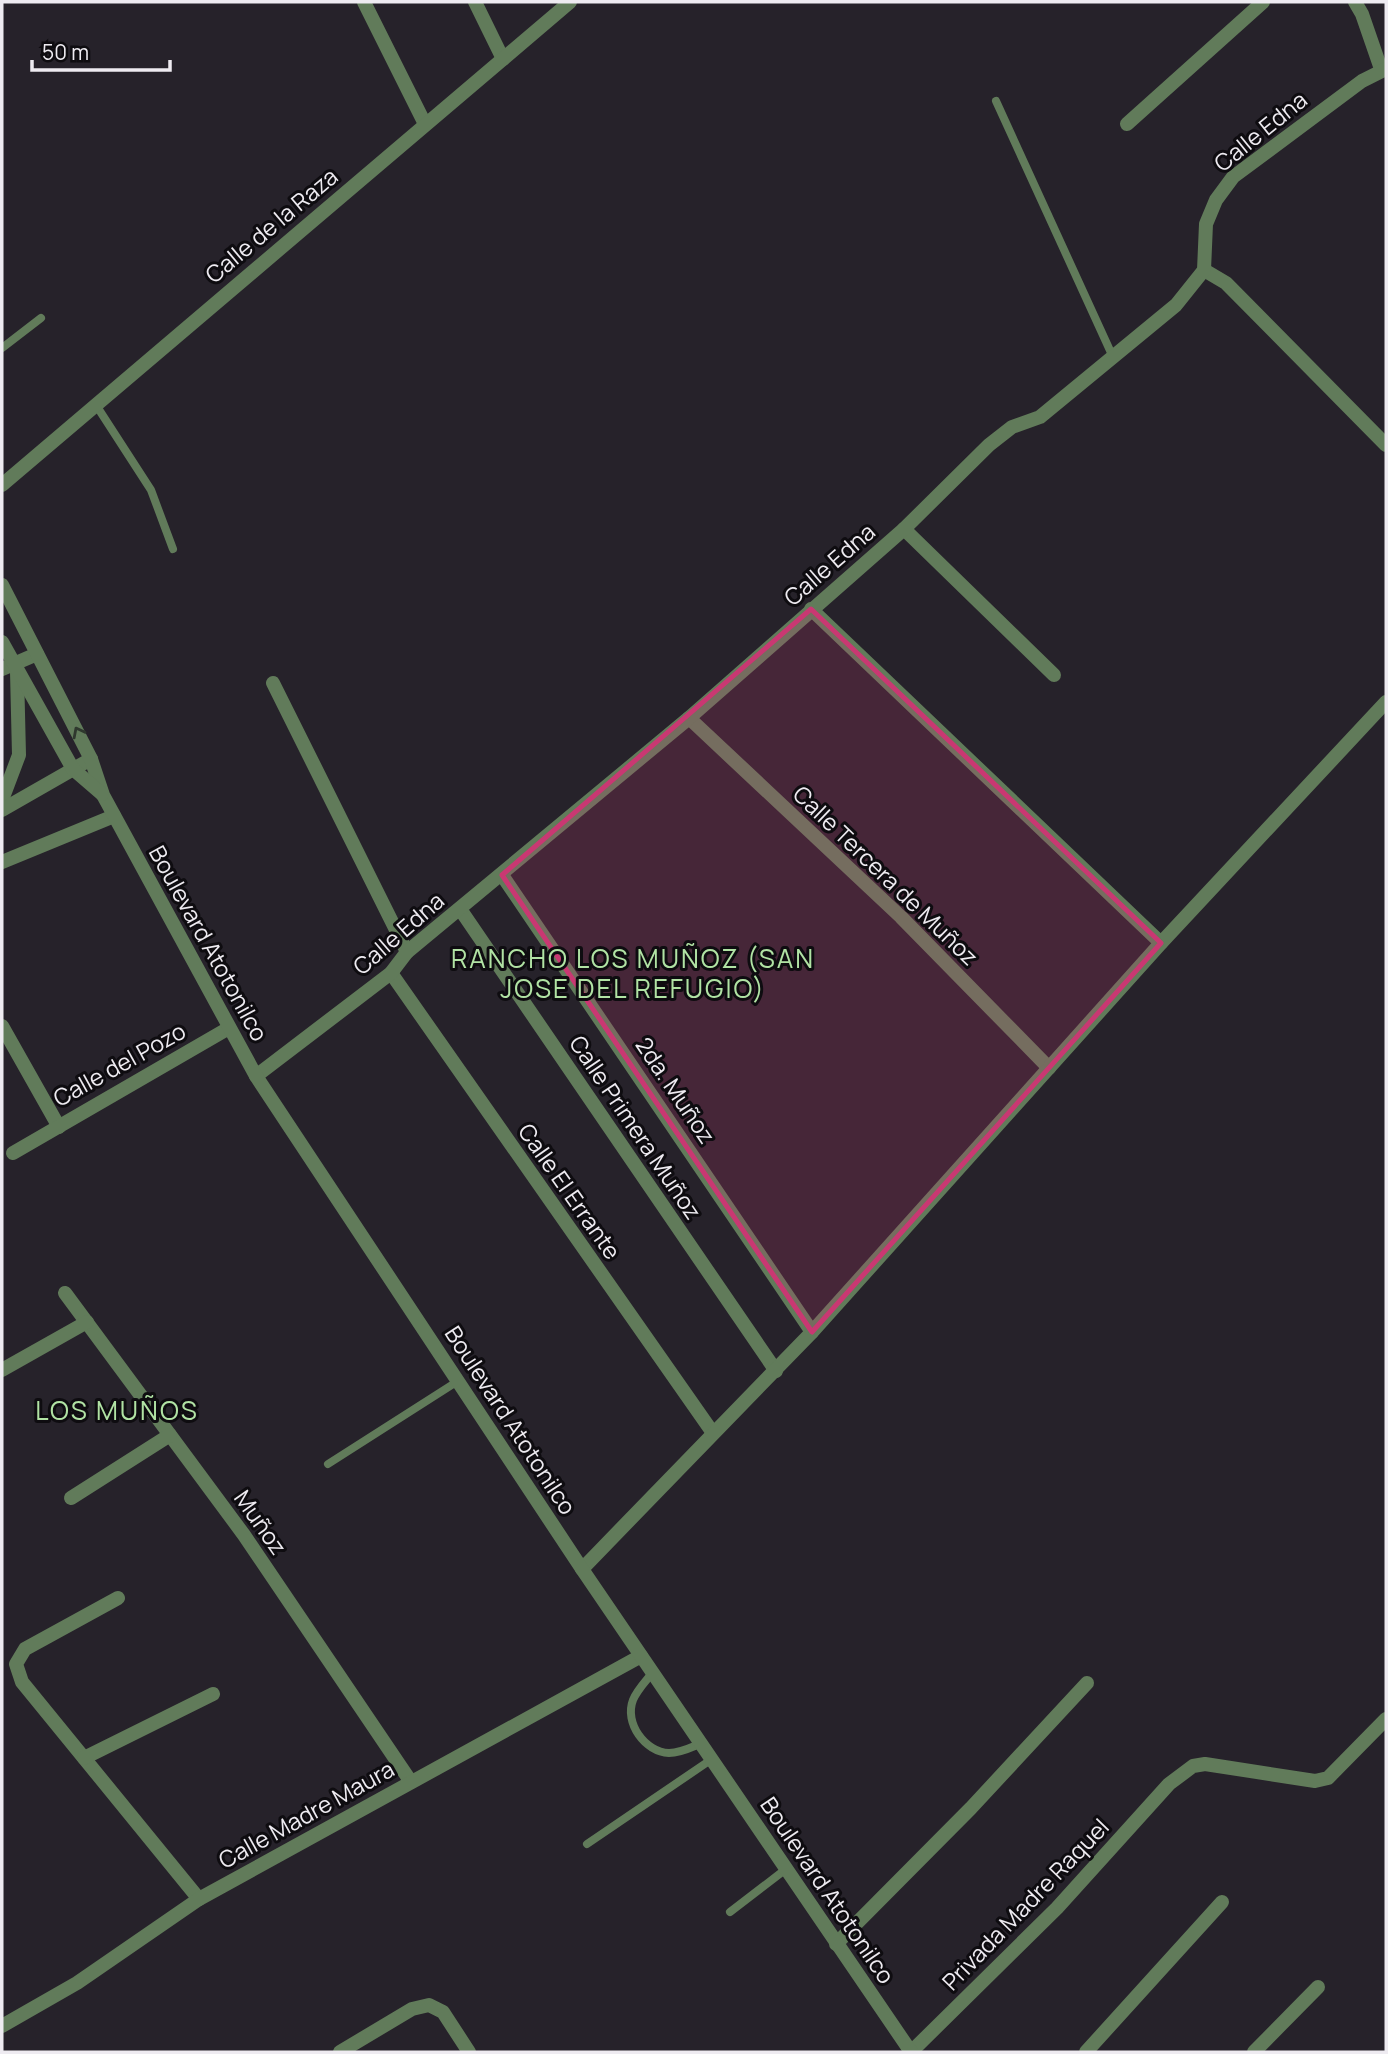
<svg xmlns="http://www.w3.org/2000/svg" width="1388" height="2054" viewBox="0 0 1388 2054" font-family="Manrope,sans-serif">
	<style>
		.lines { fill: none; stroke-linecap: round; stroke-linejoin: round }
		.service { stroke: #617b5a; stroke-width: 8 }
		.minor { stroke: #617b5a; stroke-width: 14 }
		.tertiary { stroke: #617b5a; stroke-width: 14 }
		.oneway { stroke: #2f382e }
		.marked { fill: #c93872; fill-opacity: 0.2; stroke: #c93872; stroke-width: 5; stroke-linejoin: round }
		.labels { text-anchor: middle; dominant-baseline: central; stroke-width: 6; stroke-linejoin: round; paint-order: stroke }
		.street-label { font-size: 23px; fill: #eeebf1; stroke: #0e0c10 }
		.quarter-label { font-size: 26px; letter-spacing: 2px; fill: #b1e3a4; stroke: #0e0c10 }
	</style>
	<rect width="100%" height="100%" fill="#26222a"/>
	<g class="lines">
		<g class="service">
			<polyline points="996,101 1113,357"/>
			<polyline points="2,348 41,318"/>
			<polyline points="96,405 151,490 173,549"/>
			<polyline points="328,1464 458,1381"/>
			<path d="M653,1672C646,1681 637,1690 633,1700C624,1723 645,1752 669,1753C681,1753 692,1747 702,1743"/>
			<polyline points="587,1844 712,1759"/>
			<polyline points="730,1912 786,1869"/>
		</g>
		<g class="minor">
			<polyline points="364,2 425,124"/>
			<polyline points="475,2 503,59"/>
			<polyline points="1355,2 1362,14 1381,69"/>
			<polyline points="1127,124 1263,2"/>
			<polyline points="1204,270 1226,283 1386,445"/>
			<polyline points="2,485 570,2"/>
			<polyline points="904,529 1054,675"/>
			<polyline points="811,609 1161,943"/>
			<polyline points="2,669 37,654"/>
			<polyline points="273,683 407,952"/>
			<polyline points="689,718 901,917 1049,1068"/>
			<polyline points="2,800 19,755 17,672"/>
			<polyline points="2,810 91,759"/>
			<polyline points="2,862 114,816"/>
			<polyline points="502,875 812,1332"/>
			<polyline points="460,909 776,1371"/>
			<polyline points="391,973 713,1433"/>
			<polyline points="2,1026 59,1127"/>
			<polyline points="256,1076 391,973 407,952 689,718 904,529 989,445 1012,427 1040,417 1176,305 1204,270 1206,224 1216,200 1233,177 1362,81 1386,69"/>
			<polyline points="13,1153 229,1028"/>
			<polyline points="65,1293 244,1535 411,1782"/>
			<polyline points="2,1370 87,1322"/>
			<polyline points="71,1498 170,1435"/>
			<polyline points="582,1569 812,1332 1161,943 1386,702"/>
			<polyline points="118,1598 25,1649 16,1664 22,1682 199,1899"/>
			<polyline points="84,1758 213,1694"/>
			<polyline points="836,1944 971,1808 1087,1683"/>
			<polyline points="2,2026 77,1983 199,1899 641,1656"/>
			<polyline points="340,2052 412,2009 429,2005 443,2012 469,2052"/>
			<polyline points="911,2052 1057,1908 1169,1784 1193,1766 1205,1764 1315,1781 1328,1778 1386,1719"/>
			<polyline points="1086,2052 1222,1902"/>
			<polyline points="1254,2052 1318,1987"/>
		</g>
		<g class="tertiary">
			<polyline points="2,585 91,759 103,795 256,1076 582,1569 911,2052"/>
			<polyline points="2,642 73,769 102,794"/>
		</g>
	</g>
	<defs><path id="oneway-chevron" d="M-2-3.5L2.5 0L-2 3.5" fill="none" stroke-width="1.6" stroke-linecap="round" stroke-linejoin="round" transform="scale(1.75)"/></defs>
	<use class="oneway" href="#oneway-chevron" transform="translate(78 732) rotate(-117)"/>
	<path class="marked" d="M811,609L1161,943L812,1332L502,875Z"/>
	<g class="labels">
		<g class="street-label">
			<text transform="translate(1260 131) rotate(-39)">Calle Edna</text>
			<text transform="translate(271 225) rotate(-40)">Calle de la Raza</text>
			<text transform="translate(829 564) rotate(-41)">Calle Edna</text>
			<text transform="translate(886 875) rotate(44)">Calle Tercera de Muñoz</text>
			<text transform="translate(398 933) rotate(-41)">Calle Edna</text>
			<text transform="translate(209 943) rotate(61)">Boulevard Atotonilco</text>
			<text transform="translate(119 1064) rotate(-29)">Calle del Pozo</text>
			<text transform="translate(676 1090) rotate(56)">2da. Muñoz</text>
			<text transform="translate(636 1127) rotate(56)">Calle Primera Muñoz</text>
			<text transform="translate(570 1191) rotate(55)">Calle El Errante</text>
			<text transform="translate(511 1420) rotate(57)">Boulevard Atotonilco</text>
			<text transform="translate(261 1522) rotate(55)">Muñoz</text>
			<text transform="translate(306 1814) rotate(-29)">Calle Madre Maura</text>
			<text transform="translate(828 1890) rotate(56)">Boulevard Atotonilco</text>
			<text transform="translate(1025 1904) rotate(-46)">Privada Madre Raquel</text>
		</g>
		<g class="quarter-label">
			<text x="633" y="958">RANCHO LOS MUÑOZ (SAN<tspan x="633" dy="30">JOSE DEL REFUGIO)</tspan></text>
			<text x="117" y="1410">LOS MUÑOS</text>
		</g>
	</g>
	<rect width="1388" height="2054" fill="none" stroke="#eeebf1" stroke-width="7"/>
	<path d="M32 60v10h138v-10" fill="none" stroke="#eeebf1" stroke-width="3.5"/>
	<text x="42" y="60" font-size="21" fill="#eeebf1" stroke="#0e0c10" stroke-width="5" paint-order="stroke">50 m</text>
</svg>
